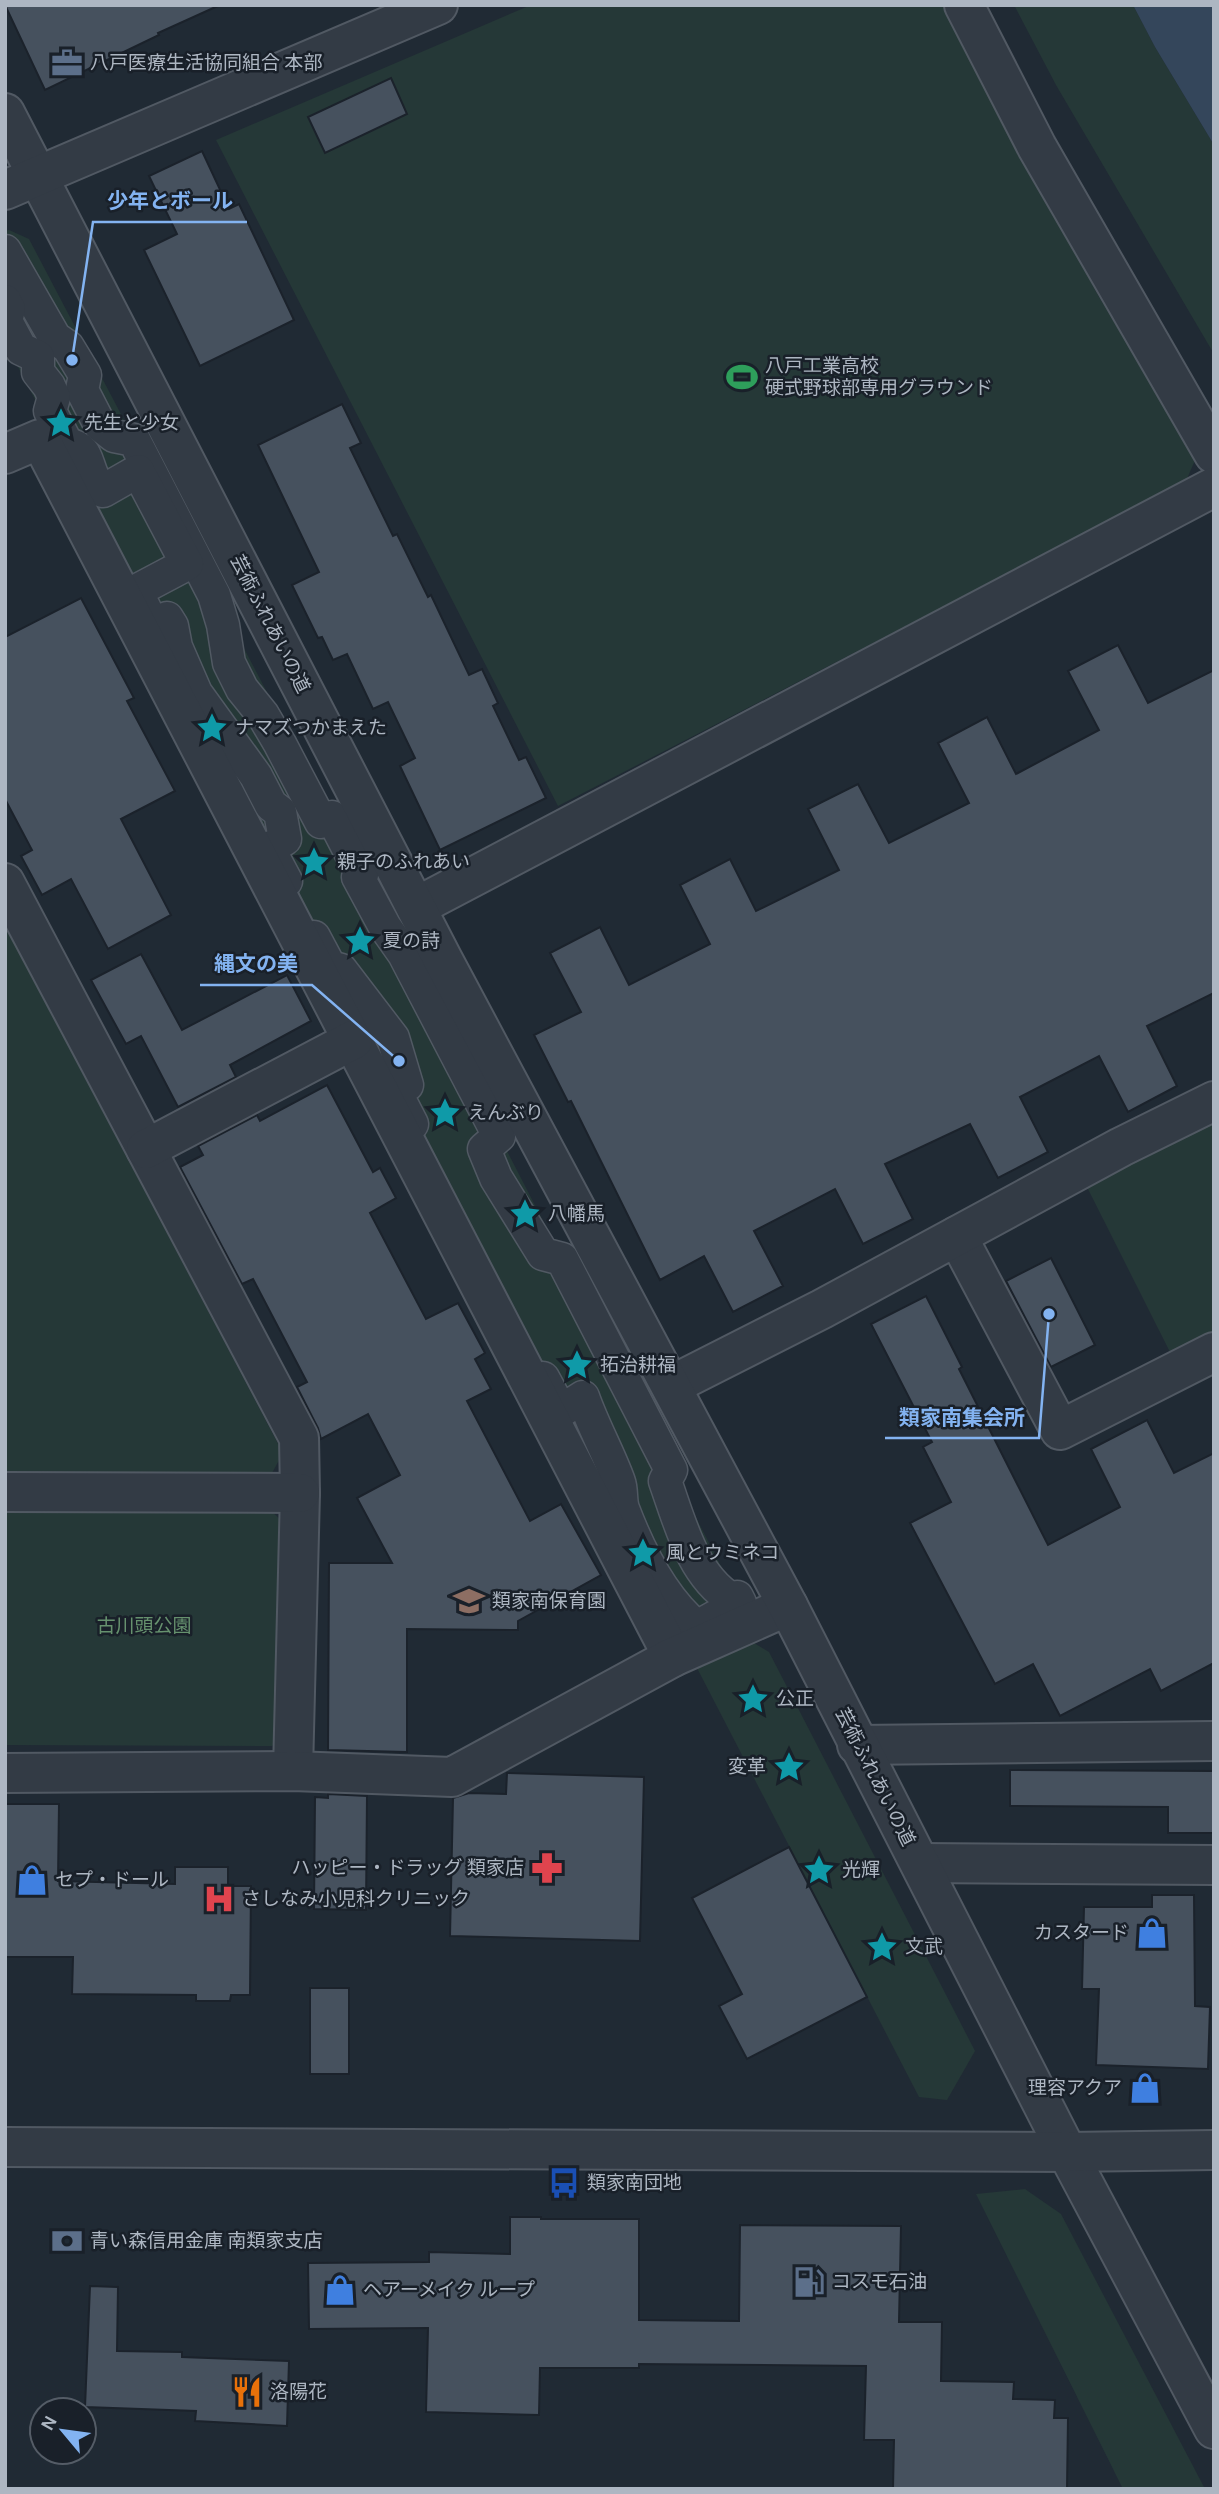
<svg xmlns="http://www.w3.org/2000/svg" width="1219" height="2494" viewBox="0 0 1219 2494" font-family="Karla,'Noto Sans JP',sans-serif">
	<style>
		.green { fill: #253837 }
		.water { fill: #34465b }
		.building { fill: #46515e; stroke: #1b222b; stroke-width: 2 }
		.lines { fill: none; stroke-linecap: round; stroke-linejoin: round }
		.pedestrian-casing { stroke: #515963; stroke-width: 35 }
		.minor-casing { stroke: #515963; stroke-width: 42 }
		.tertiary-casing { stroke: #515963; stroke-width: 42 }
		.pedestrian { stroke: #333b45; stroke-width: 32 }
		.minor { stroke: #333b45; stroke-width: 38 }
		.tertiary { stroke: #333b45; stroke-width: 38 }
		.labels { text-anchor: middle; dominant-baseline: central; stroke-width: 5; stroke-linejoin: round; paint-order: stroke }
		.poi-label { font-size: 19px; fill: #adb6c2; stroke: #192029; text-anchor: start }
		.street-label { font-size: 19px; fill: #adb6c2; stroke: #192029 }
		.park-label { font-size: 19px; fill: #66916e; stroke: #192029 }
		.leader { fill: none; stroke: #83b3f1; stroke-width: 2.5 }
		.callout-dot { fill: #83b3f1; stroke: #192029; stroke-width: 2.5 }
		.callout-label { font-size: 21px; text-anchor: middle; font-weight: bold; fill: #83b3f1; stroke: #192029; stroke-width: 5; stroke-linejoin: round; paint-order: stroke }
	</style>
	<rect width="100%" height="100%" fill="#202a34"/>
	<g class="green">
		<polygon points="531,5 945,5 1098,295 1196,458 1186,481 558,806 216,140"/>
		<polygon points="1014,5 1133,5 1155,47 1214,145 1214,354 1056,85"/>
		<polygon points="9,230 29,239 457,1054 740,1603 671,1622 5,342 5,231"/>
		<polygon points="5,926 283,1453 272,1473 5,1473"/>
		<polygon points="1214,1117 1214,1339 1174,1360 1086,1185"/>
		<polygon points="267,1507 283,1522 279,1740 272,1746 5,1745 5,1509"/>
		<polygon points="749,1640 769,1652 975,2051 947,2100 919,2097 697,1668"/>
		<polygon points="1025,2189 1061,2214 1205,2489 1123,2489 976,2194"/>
	</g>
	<polygon class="water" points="1133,5 1214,5 1214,145 1155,47"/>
	<g class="building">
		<polygon points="5,5 220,5 158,33 159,35 45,90"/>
		<polygon points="391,78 407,114 325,153 308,117"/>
		<polygon points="202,151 229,209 239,204 294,320 200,366 144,250 177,234 149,176"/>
		<polygon points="342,404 361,443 350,448 393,536 397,534 428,597 431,595 469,675 482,669 498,703 493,706 519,760 526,757 546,798 440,850 400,766 415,758 388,702 373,709 347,654 333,660 322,637 318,638 292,585 319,572 258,445"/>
		<polygon points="81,598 134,698 127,701 175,791 121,819 171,915 108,949 71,879 42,895 21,856 32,850 5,799 5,637"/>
		<polygon points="1118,645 1148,703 1214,670 1214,993 1147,1026 1177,1086 1128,1112 1099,1056 1020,1097 1048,1152 998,1178 970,1124 885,1164 913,1219 863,1244 835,1189 754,1231 783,1286 733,1312 704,1256 660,1280 571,1101 568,1102 534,1035 581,1012 550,953 600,927 629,985 710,944 680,885 730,859 756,911 839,870 808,809 858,784 889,843 969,803 938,743 987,717 1016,774 1099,730 1068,671"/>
		<polygon points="141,954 182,1030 287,975 311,1021 230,1065 236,1077 178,1107 141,1036 126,1044 91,980"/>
		<polygon points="327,1085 373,1172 380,1168 396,1198 370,1213 426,1319 458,1303 485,1353 475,1359 491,1389 467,1401 530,1521 561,1504 601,1575 518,1621 518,1630 407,1629 407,1752 328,1750 329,1563 392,1563 357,1498 400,1475 368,1414 321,1439 318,1428 297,1387 307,1382 253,1279 242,1284 180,1167 203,1155 198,1146 257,1115 260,1121"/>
		<polygon points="1051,1258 1095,1345 1051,1367 1006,1281"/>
		<polygon points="926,1296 962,1367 959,1369 1048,1545 1120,1507 1091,1449 1147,1420 1174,1473 1214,1453 1214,1663 1161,1691 1150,1669 1060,1716 1033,1664 995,1684 910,1523 951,1502 923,1447 932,1442 871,1324"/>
		<polygon points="1010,1770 1214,1771 1214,1833 1168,1833 1168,1807 1010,1806"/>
		<polygon points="507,1773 644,1777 640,1941 450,1936 453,1798 469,1793 506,1794"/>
		<polygon points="328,1794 367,1796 366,1910 314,1909 315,1797 328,1798"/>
		<polygon points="5,1804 59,1804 58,1881 175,1884 175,1867 228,1867 228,1886 251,1886 250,1995 231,1995 230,2001 196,2001 196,1995 72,1994 73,1957 5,1957"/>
		<polygon points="789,1847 867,1997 747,2059 719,2006 742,1994 692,1898"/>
		<polygon points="1152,1895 1194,1895 1195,2006 1210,2007 1208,2069 1096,2065 1099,1989 1082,1989 1084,1907 1152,1907"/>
		<rect x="310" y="1988" width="39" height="86"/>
		<polygon points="510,2217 541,2217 541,2219 639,2219 639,2320 739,2321 740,2225 901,2226 899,2322 942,2322 941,2381 1014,2382 1013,2399 1055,2400 1054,2418 1068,2418 1067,2489 893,2489 894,2440 864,2440 866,2366 639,2364 639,2368 540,2368 539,2415 426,2412 428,2328 309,2329 308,2263 429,2262 429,2252 510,2254"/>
		<polygon points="90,2286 118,2287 117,2351 182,2352 182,2357 289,2361 287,2426 195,2421 196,2411 85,2407"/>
	</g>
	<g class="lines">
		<defs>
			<g id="pedestrian">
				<path d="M5,251L55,338L68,347L85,375L82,390L100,425L114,436L134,440L214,595L223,625L229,663L242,689L263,715L280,744L321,822L332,817L362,875L358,877L385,927L404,954L499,1136L484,1149L496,1178L543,1254L562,1259L671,1470L665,1481C680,1523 692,1574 731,1599L737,1597L740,1603L697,1627C662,1598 639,1551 623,1509C620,1500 622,1490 619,1482C609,1454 593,1426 583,1397L561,1411L543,1378"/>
				<path d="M5,301L9,309L6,321L21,349L38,357V372L49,386L54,397L50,411L67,444C88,448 85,460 93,477C96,482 100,486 103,491L138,471L187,564L136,591L153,625L167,618L172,626L176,647L196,693L256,776L271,805L280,812L285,839L269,849L286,881"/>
				<polyline points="314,937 330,967 341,970 393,1038 407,1085 395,1091 412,1124"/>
			</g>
			<g id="minor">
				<polyline points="964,5 1037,147 1214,454"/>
				<polyline points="5,454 40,439 673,1657"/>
				<polyline points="5,883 299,1438 300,1493 293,1771"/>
				<polyline points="416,907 1214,487"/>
				<polyline points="146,1149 353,1040"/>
				<polyline points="957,1236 1060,1430 1214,1352"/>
				<polyline points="672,1385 822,1309 1121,1147 1214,1101"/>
				<polyline points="5,1492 300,1493"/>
				<polyline points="857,1745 1214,1741"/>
				<polyline points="5,1773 293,1771 452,1777 673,1657 788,1606"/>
				<polyline points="920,1863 1214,1865"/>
			</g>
			<g id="tertiary">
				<polyline points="5,113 443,960 788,1606 1067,2152 1214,2429"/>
				<polyline points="5,190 438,5"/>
				<polyline points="5,2147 1067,2152 1214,2150"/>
			</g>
		</defs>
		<use href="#pedestrian" class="pedestrian-casing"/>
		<use href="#minor" class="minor-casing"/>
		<use href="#tertiary" class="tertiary-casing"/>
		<use href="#pedestrian" class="pedestrian"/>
		<use href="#minor" class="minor"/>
		<use href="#tertiary" class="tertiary"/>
	</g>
	<defs>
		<symbol id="office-bare" viewBox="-9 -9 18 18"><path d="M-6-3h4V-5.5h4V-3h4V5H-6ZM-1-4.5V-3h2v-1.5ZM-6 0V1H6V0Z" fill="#5c6f8a" stroke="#192029" stroke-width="2.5" paint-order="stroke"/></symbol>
		<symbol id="stadium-bare" viewBox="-9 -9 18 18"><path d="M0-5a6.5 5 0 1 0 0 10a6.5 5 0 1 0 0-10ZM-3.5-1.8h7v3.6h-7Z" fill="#2e9e5b" stroke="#192029" stroke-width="2.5" paint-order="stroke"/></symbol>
		<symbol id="sight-bare" viewBox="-9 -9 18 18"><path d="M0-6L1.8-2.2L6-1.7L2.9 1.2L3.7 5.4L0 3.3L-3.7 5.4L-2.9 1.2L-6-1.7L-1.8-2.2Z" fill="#0f9aa8" stroke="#192029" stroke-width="2.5" paint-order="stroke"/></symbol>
		<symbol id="school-bare" viewBox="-9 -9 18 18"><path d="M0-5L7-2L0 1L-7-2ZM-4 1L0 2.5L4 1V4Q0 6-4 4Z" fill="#8d6e63" stroke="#192029" stroke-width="2.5" paint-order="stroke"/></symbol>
		<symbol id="pharmacy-bare" viewBox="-9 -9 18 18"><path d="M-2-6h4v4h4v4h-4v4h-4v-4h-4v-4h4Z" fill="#e0444e" stroke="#192029" stroke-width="2.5" paint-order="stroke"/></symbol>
		<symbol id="shop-bare" viewBox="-9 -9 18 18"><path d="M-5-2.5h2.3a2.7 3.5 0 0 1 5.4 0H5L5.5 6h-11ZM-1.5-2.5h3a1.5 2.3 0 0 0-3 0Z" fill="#3f7fe0" stroke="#192029" stroke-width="2.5" paint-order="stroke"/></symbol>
		<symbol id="hospital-bare" viewBox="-9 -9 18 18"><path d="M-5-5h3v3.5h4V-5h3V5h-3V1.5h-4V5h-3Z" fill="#e0444e" stroke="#192029" stroke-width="2.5" paint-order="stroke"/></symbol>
		<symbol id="bus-bare" viewBox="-9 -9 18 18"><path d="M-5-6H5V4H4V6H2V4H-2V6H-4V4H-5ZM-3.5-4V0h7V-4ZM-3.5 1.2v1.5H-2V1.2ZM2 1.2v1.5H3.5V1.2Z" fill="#1a4fb4" stroke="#192029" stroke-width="2.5" paint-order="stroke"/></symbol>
		<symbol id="bank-bare" viewBox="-9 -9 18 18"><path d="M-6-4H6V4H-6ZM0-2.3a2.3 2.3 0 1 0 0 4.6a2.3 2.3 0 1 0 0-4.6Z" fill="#5c6f8a" stroke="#192029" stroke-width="2.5" paint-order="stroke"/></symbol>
		<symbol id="fuel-bare" viewBox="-9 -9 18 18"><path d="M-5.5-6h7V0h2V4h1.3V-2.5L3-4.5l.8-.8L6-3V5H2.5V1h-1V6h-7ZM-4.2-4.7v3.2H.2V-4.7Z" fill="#5c6f8a" stroke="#192029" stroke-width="2.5" paint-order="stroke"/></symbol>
		<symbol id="restaurant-bare" viewBox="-9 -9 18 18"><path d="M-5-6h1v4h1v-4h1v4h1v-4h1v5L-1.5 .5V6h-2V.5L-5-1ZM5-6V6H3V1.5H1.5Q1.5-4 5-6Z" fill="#e8710a" stroke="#192029" stroke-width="2.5" paint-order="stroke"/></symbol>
	</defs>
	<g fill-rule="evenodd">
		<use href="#office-bare" x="45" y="41" width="44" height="44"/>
		<use href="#stadium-bare" x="720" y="355" width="44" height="44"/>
		<use href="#sight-bare" x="39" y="401" width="44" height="44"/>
		<use href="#sight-bare" x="190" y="706" width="44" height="44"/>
		<use href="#sight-bare" x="292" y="840" width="44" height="44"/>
		<use href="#sight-bare" x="338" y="919" width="44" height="44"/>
		<use href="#sight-bare" x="423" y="1091" width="44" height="44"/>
		<use href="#sight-bare" x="503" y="1192" width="44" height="44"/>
		<use href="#sight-bare" x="555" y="1343" width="44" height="44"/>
		<use href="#sight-bare" x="621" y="1531" width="44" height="44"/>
		<use href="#school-bare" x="447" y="1579" width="44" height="44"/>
		<use href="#sight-bare" x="731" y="1677" width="44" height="44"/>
		<use href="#sight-bare" x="767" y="1745" width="44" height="44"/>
		<use href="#pharmacy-bare" x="525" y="1846" width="44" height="44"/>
		<use href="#sight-bare" x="797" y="1848" width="44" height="44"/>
		<use href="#shop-bare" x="10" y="1858" width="44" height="44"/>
		<use href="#hospital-bare" x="197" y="1877" width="44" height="44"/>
		<use href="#shop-bare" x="1130" y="1911" width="44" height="44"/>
		<use href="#sight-bare" x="860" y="1925" width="44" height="44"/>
		<use href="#shop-bare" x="1123" y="2066" width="44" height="44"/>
		<use href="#bus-bare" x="542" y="2161" width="44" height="44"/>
		<use href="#bank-bare" x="45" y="2219" width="44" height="44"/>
		<use href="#fuel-bare" x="787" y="2260" width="44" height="44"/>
		<use href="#shop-bare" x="318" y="2268" width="44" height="44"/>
		<use href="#restaurant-bare" x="225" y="2370" width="44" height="44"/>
	</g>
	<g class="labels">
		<g class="poi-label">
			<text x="90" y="63">八戸医療生活協同組合 本部</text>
			<text x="765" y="366">八戸工業高校<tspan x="765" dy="22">硬式野球部専用グラウンド</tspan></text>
			<text x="84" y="423">先生と少女</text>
			<text x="235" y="728">ナマズつかまえた</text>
			<text x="337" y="862">親子のふれあい</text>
			<text x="383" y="941">夏の詩</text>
			<text x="468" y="1113">えんぶり</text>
			<text x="548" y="1214">八幡馬</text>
			<text x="600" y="1365">拓治耕福</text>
			<text x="666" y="1553">風とウミネコ</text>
			<text x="492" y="1601">類家南保育園</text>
			<text x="776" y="1699">公正</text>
			<text x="766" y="1767" text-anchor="end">変革</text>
			<text x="524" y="1868" text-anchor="end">ハッピー・ドラッグ 類家店</text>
			<text x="842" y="1870">光輝</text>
			<text x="55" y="1880">セプ・ドール</text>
			<text x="242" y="1899">さしなみ小児科クリニック</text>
			<text x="1129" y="1933" text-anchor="end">カスタード</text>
			<text x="905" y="1947">文武</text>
			<text x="1122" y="2088" text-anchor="end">理容アクア</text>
			<text x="587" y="2183">類家南団地</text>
			<text x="90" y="2241">青い森信用金庫 南類家支店</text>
			<text x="832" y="2282">コスモ石油</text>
			<text x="363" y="2290">ヘアーメイク ループ</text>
			<text x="270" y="2392">洛陽花</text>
		</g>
		<g class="street-label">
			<text transform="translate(270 624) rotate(63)">芸術ふれあいの道</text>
			<text transform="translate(875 1777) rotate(63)">芸術ふれあいの道</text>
		</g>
		<g class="park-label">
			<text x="144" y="1626">古川頭公園</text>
		</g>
	</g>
	<path class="leader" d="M72 360L93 222H247M399 1061L312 985H200M1049 1314L1039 1438H885"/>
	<g class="callout-dot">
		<circle cx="72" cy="360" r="7"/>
		<circle cx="399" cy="1061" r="7"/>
		<circle cx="1049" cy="1314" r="7"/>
	</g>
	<g class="callout-label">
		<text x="170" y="208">少年とボール</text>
		<text x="256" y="971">縄文の美</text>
		<text x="962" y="1425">類家南集会所</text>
	</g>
	<rect width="1219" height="2494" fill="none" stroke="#adb6c2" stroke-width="14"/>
	<g transform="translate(63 2431) rotate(299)"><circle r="33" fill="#192029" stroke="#545c66" stroke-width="2"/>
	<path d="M0-5L12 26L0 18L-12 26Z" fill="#83b3f1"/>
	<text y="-10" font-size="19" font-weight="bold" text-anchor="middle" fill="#adb6c2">N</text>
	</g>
</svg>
